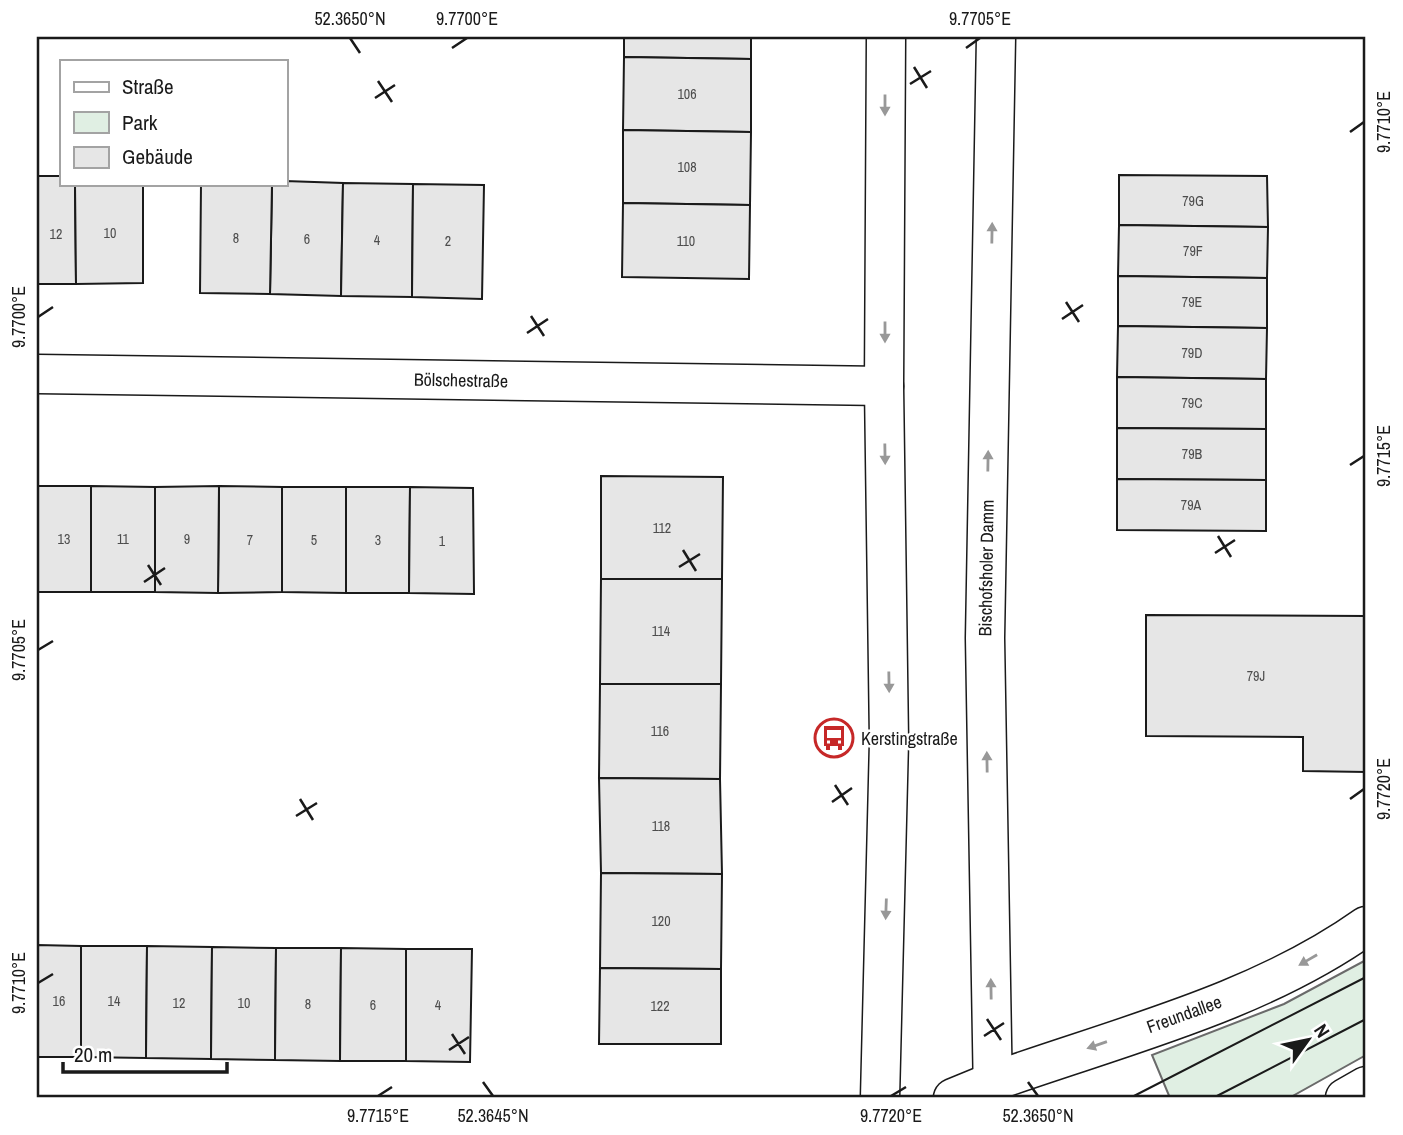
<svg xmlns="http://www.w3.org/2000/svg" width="1403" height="1135" viewBox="0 0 1403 1135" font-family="'Archivo Narrow',sans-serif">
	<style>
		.green { fill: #e0efe3; stroke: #6a6a6a; stroke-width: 2 }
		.building { fill: #e6e6e6; stroke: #1a1a1a; stroke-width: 2 }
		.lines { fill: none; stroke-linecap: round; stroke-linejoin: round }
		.minor-casing { stroke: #1a1a1a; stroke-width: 41 }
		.major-casing { stroke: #1a1a1a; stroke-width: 41 }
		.minor { stroke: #fff; stroke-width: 38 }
		.major { stroke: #fff; stroke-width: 38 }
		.tram { stroke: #1a1a1a; stroke-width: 2 }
		.oneway { fill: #989898 }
		.ticks { fill: none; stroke: #1a1a1a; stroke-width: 2.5 }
		.labels { text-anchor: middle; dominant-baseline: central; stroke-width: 5; stroke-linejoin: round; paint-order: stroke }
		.number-label { font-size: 14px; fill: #4d4d4d }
		.street-label { font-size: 18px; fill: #1a1a1a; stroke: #fff }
		.poi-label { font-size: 18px; fill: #1a1a1a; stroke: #fff; text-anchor: start }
		.neatline { fill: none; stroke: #1a1a1a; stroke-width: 2.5 }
		.ticks-label { font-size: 18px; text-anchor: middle; fill: #1a1a1a }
	</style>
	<rect width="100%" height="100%" fill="#fff"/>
	<polygon class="green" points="1366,960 1366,1055 1289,1098 1170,1098 1152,1055 1284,1004"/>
	<g class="building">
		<polygon points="624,37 751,37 751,59 624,57"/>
		<polygon points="624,57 751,59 751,132 623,130"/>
		<polygon points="623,130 751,132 750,205 623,203"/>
		<polygon points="1119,175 1267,176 1268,227 1119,225"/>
		<polygon points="37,176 61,176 61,184 75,184 76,284 37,284"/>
		<polygon points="285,181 343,183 341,296 270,294 272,184"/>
		<polygon points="343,183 413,184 412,297 341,296"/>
		<polygon points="75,184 143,184 143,283 76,284"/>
		<polygon points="201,184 272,184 270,294 200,293"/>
		<polygon points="413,184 484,185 482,299 412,297"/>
		<polygon points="623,203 750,205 749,279 622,277"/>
		<polygon points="1119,225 1268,227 1267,278 1118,276"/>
		<polygon points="1118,276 1267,278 1267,328 1118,326"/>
		<polygon points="1118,326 1267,328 1266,379 1117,377"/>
		<polygon points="1117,377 1266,379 1266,429 1117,428"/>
		<polygon points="1117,428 1266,429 1266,480 1117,479"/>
		<polygon points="601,476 723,477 722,579 601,579"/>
		<polygon points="1117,479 1266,480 1266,531 1117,530"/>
		<rect x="37" y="486" width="54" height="106"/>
		<polygon points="91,486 155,487 155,592 91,592"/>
		<polygon points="219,486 282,487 282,592 218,593"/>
		<polygon points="219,486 218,593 155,592 155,487"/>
		<polygon points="282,487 346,487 346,593 282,592"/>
		<polygon points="346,487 410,487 409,593 346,593"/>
		<polygon points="410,487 473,488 474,594 409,593"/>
		<polygon points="601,579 722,579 721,684 600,684"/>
		<polygon points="1146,615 1366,616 1366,772 1303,771 1303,737 1146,736"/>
		<polygon points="600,684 721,684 720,779 599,778"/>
		<polygon points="599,778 720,779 722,874 601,873"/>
		<polygon points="601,873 722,874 721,969 600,968"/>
		<polygon points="37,945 81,946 81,1057 37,1057"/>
		<polygon points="81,946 147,946 146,1058 81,1057"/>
		<polygon points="147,946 212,947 211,1059 146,1058"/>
		<polygon points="212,947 276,948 275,1060 211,1059"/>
		<polygon points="276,948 341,948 340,1061 275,1060"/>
		<polygon points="341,948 406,949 406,1061 340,1061"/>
		<polygon points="406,949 472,949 470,1062 406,1061"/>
		<polygon points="600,968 721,969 721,1044 599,1044"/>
	</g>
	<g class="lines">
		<defs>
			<g id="minor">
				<polyline points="37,374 884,386"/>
				<path d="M992,1082C1118,1037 1256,1004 1366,926"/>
				<polyline points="1345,1098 1366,1086"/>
			</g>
			<g id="major">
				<polyline points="880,1098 889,741 884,386 886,37"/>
				<polyline points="953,1098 992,1082"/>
				<polyline points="993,1098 985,638 996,37"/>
			</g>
		</defs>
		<use href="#minor" class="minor-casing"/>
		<use href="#major" class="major-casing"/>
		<use href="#minor" class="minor"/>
		<use href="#major" class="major"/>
		<g class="tram">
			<polyline points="1130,1098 1366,977"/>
			<polyline points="1213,1098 1366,1019"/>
		</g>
	</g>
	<defs><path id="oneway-solid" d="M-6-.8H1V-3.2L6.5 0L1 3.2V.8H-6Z" transform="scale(1.75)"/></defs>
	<g class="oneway">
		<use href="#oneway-solid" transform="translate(885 105) rotate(90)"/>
		<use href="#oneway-solid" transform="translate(992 233) rotate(-89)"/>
		<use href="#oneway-solid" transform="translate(885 332) rotate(90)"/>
		<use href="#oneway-solid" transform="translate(885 454) rotate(89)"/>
		<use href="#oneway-solid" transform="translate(988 461) rotate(-89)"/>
		<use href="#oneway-solid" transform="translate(889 682) rotate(89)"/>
		<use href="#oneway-solid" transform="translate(987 762) rotate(-91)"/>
		<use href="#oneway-solid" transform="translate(886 909) rotate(92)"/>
		<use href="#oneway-solid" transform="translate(1308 960) rotate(150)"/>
		<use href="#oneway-solid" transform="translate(991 989) rotate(-91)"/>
		<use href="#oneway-solid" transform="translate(1097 1045) rotate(161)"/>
	</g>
	<path class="ticks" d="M350,38L360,53M452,48L467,38M966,48L980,38M914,67L927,88M378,81L392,102M910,84L931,71M375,98L395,85M1350,132L1364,122M1066,302L1079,322M531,316L544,336M38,317L53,307M1062,319L1083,305M527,333L548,319M1350,465L1364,456M1218,536L1231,557M683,550L696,571M1215,553L1235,540M148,565L161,585M679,567L700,554M144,582L165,568M38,650L53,641M835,785L848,805M300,799L313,820M1350,799L1364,789M832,802L852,788M296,816L317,803M38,983L53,974M987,1019L1001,1040M452,1034L465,1054M984,1036L1004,1023M449,1050L469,1037M483,1082L493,1096M1028,1082L1038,1096M378,1096L392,1087M891,1096L906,1087"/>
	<defs>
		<symbol id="bus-ring" viewBox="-11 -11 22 22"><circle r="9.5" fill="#fff" stroke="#c62828" stroke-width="1.5"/><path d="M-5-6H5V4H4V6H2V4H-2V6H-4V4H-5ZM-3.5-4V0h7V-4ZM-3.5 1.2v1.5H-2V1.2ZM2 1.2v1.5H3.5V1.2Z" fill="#c62828"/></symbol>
	</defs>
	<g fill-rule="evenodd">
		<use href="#bus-ring" x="812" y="716" width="44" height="44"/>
	</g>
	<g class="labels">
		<g class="number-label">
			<text x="687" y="94">106</text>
			<text x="687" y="167">108</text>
			<text x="1193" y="201">79G</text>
			<text x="110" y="233">10</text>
			<text x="56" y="234">12</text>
			<text x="236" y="238">8</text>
			<text x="307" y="239">6</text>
			<text x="377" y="240">4</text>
			<text x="448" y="241">2</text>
			<text x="686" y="241">110</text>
			<text x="1193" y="251">79F</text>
			<text x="1192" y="302">79E</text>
			<text x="1192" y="353">79D</text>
			<text x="1192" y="403">79C</text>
			<text x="1192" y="454">79B</text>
			<text x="1191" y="505">79A</text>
			<text x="662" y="528">112</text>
			<text x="64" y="539">13</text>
			<text x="123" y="539">11</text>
			<text x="187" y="539">9</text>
			<text x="250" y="540">7</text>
			<text x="314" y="540">5</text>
			<text x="378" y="540">3</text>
			<text x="442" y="541">1</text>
			<text x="661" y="631">114</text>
			<text x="1256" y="676">79J</text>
			<text x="660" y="731">116</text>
			<text x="661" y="826">118</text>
			<text x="661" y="921">120</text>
			<text x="59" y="1001">16</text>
			<text x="114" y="1001">14</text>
			<text x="179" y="1003">12</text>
			<text x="244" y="1003">10</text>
			<text x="308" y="1004">8</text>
			<text x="373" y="1005">6</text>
			<text x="438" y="1005">4</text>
			<text x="660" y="1006">122</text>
		</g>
		<g class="street-label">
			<text transform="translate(461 380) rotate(1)">Bölschestraße</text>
			<text transform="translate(986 568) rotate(-89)">Bischofsholer Damm</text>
			<text transform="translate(1184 1014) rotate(-20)">Freundallee</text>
		</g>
		<g class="poi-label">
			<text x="861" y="738">Kerstingstraße</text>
		</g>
	</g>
	<rect width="1403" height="1135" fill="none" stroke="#ffffff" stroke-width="77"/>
	<rect x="60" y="60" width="228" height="126" fill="#ffffff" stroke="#a3a3a3" stroke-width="2"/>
	<rect x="74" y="82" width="35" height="10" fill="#ffffff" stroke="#a3a3a3" stroke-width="2"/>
	<text x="122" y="94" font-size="21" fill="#1a1a1a">Straße</text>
	<rect x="74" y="112" width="35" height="21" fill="#e0efe3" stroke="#a3a3a3" stroke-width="2"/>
	<text x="122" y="130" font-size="21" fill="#1a1a1a">Park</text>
	<rect x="74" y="147" width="35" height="21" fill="#e6e6e6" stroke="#a3a3a3" stroke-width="2"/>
	<text x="122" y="164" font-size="21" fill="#1a1a1a">Gebäude</text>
	<g transform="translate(1308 1040) rotate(57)" stroke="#ffffff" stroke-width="5" paint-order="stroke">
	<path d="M0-5L12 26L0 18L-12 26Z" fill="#1a1a1a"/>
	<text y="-10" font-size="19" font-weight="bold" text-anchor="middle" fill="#1a1a1a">N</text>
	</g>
	<path d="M63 1062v10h164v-10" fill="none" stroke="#1a1a1a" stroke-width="3.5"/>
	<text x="74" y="1062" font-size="21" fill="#1a1a1a" stroke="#ffffff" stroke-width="5" paint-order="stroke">20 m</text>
	<rect x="38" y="38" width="1326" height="1058" class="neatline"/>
	<g class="ticks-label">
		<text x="350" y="25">52.3650°N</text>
		<text x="467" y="25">9.7700°E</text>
		<text x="980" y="25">9.7705°E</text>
		<text transform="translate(1384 122) rotate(-90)" y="6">9.7710°E</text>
		<text transform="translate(19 317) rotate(-90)" y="6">9.7700°E</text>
		<text transform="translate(1384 456) rotate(-90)" y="6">9.7715°E</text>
		<text transform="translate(19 650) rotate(-90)" y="6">9.7705°E</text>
		<text transform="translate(1384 789) rotate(-90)" y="6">9.7720°E</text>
		<text transform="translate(19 983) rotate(-90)" y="6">9.7710°E</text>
		<text x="378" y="1122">9.7715°E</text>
		<text x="493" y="1122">52.3645°N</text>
		<text x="891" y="1122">9.7720°E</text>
		<text x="1038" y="1122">52.3650°N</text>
	</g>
</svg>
